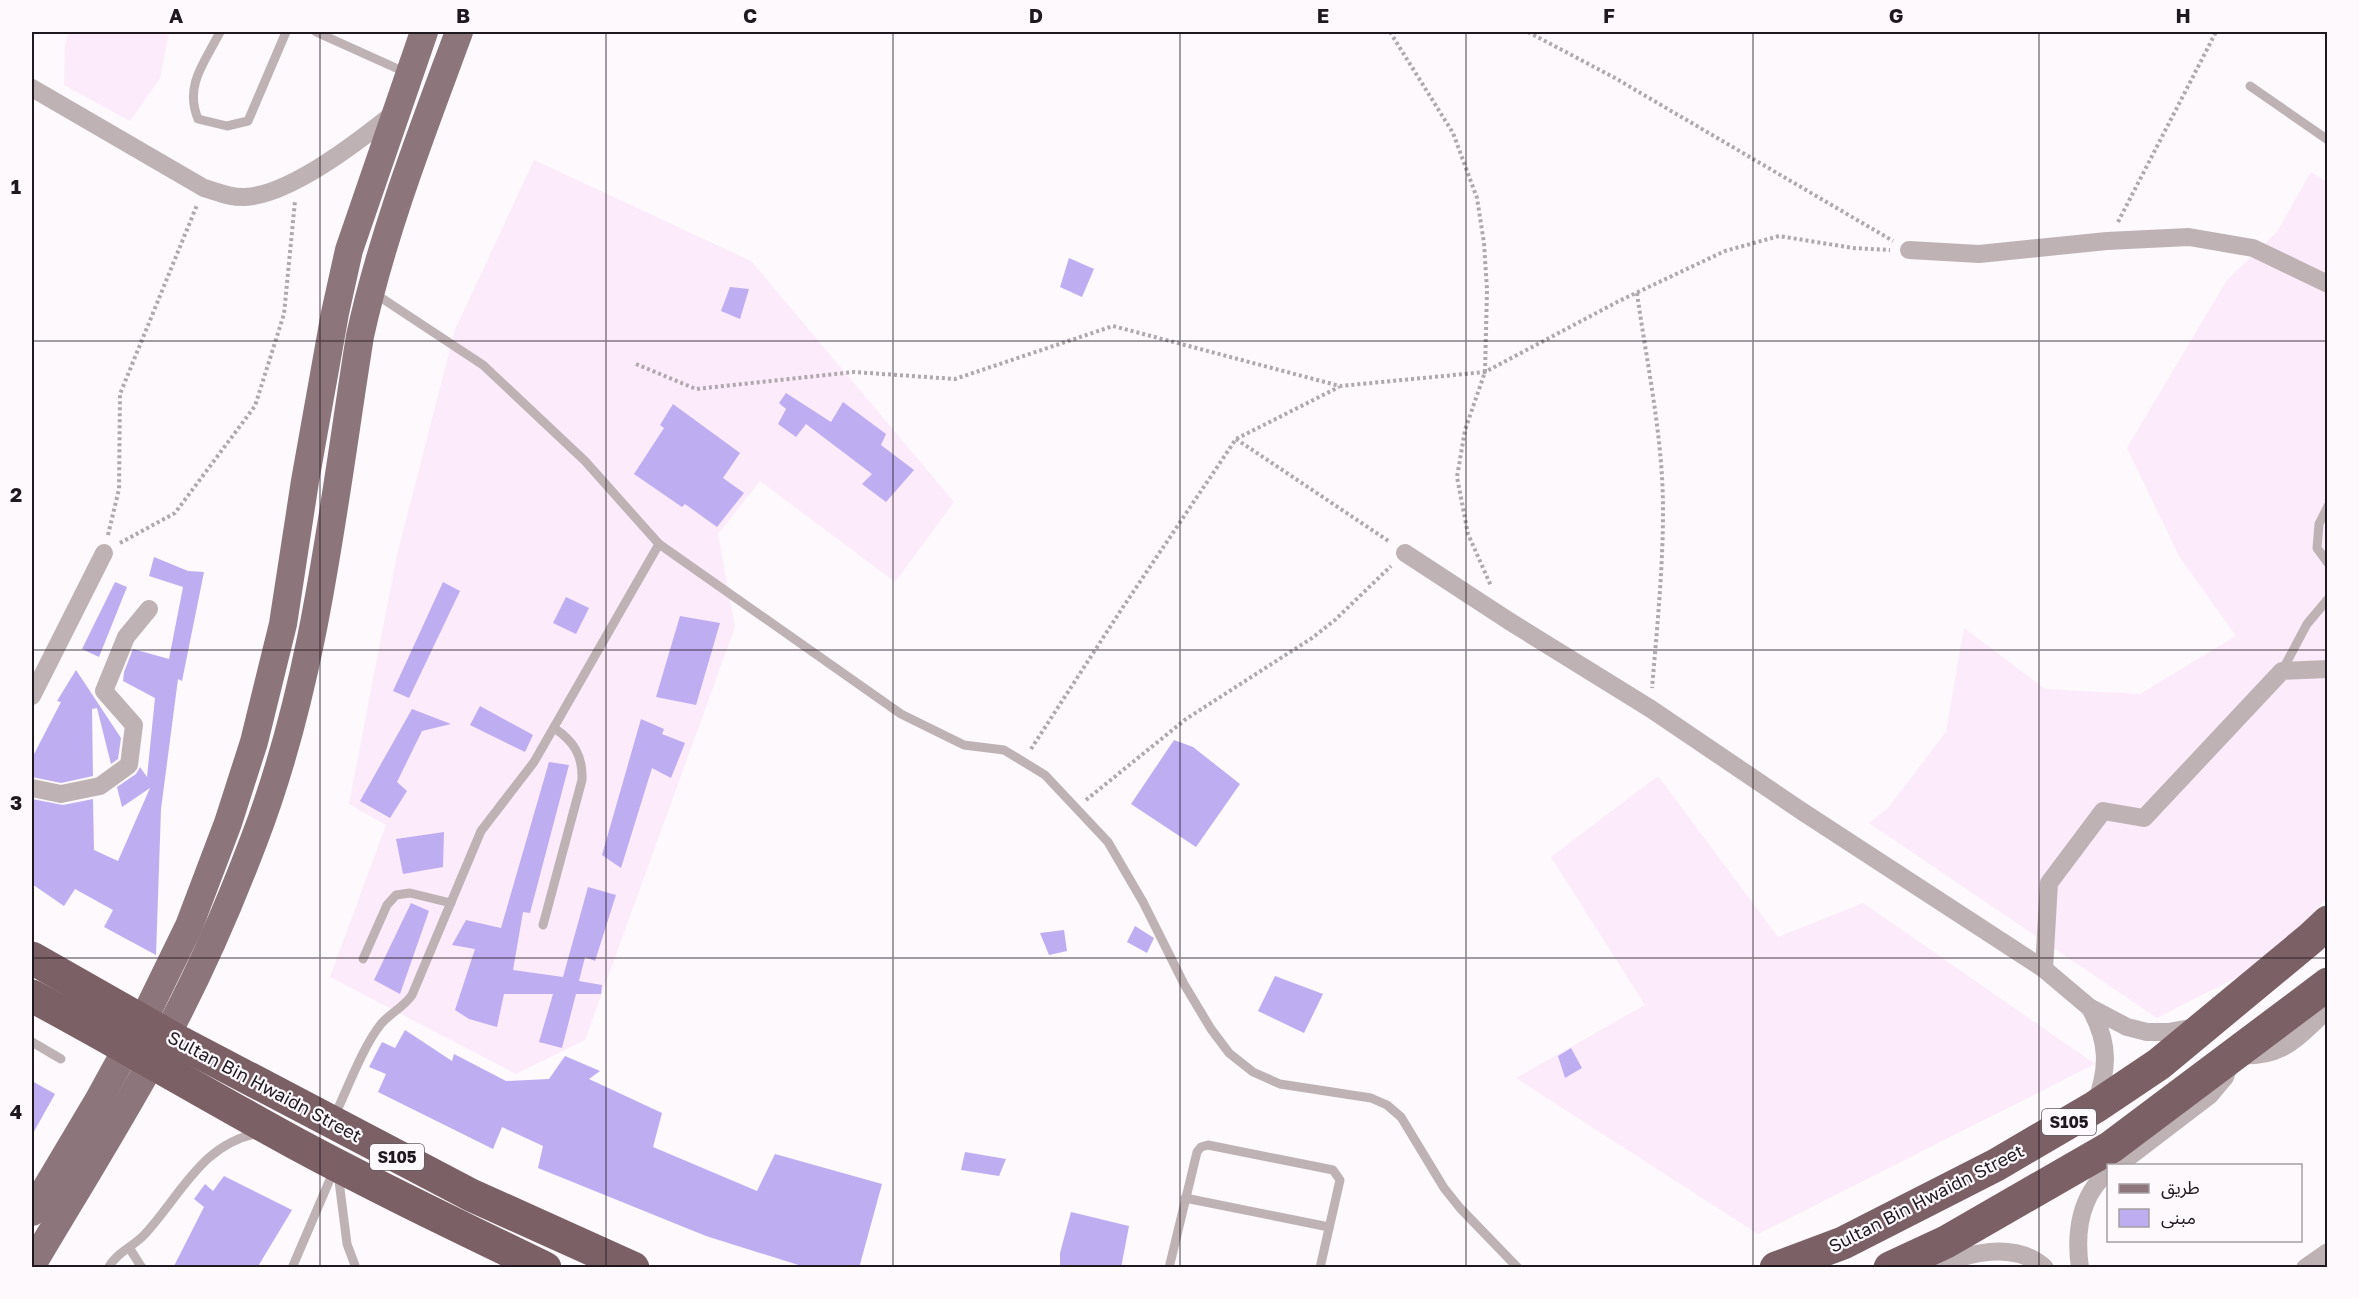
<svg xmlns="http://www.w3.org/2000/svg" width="2359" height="1299" viewBox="0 0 2359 1299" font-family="'Golos Text','Noto Sans Arabic',sans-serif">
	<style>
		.built { fill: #fcebfa }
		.building { fill: #bfadf2 }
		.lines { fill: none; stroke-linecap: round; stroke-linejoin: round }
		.path { stroke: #afa9ae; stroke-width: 4; stroke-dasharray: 3 3; stroke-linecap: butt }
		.lane { stroke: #bfb2b5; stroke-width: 9 }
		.street { stroke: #bfb2b5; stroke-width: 18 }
		.primary { stroke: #8d767b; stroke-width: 28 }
		.highway { stroke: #7b6166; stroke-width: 33 }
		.grid { fill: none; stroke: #20181f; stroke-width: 1.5; stroke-opacity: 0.55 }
		.labels { text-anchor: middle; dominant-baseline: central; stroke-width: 4.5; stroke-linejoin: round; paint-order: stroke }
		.shield { fill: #fdf9fd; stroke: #625c62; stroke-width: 1.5 }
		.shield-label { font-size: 16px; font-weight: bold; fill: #20181f }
		.street-label { font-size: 18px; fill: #20181f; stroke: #fdf9fd }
		.neatline { fill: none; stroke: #20181f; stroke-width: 2 }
		.grid-label { font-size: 20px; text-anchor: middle; font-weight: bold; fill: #20181f }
	</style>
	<rect width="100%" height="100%" fill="#fdf9fd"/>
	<g class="built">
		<polygon points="69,32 169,32 160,78 130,121 64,85 65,44"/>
		<polygon points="534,160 751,261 954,502 895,582 760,481 718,534 735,627 585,1040 516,1074 330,977 386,825 349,804 397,555 455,330"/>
		<polygon points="2311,172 2327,182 2327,898 2265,963 2157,1018 1869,823 1888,808 1946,732 1964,628 2045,689 2140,694 2236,636 2179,556 2127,448 2227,280 2277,232"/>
		<polygon points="1658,776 1778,937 1863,903 2095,1064 1758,1234 1516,1078 1645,1005 1551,857"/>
	</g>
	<g class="building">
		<polygon points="1069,258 1094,269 1082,297 1060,287"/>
		<polygon points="730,287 749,289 740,319 721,311"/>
		<polygon points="786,393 831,422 843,402 886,434 881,445 914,470 886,502 862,484 872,474 806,424 796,437 778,424 786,409 779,403"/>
		<polygon points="673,404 740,453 723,478 744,493 717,527 685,504 682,507 634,474 664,428 660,425"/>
		<polygon points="154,557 188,571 204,572 182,681 178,679 161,809 156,955 104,927 113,910 75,889 64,906 32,884 32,799 63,805 93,799 94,850 118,861 150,788 122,807 117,787 136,774 140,767 147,777 155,698 123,681 124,672 133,649 169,659 183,587 149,576"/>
		<polygon points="115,582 127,587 99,657 82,649"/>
		<polygon points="443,582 460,591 409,698 393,691"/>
		<polygon points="566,597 589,608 576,634 553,623"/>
		<polygon points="680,616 720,623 696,705 656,697"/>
		<polygon points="76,670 121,738 118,759 111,764 97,708 92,709 93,776 61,783 32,777 32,758 61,702 57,701"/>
		<polygon points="480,706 533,735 525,752 470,725"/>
		<polygon points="412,709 451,724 422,731 397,782 407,791 390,818 360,801"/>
		<polygon points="641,719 664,729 662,734 685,743 671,778 652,768 621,868 602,855"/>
		<polygon points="1174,740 1193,747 1240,784 1196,847 1131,804"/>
		<polygon points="549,762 569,765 530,913 523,912 513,970 563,977 588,887 616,895 595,961 585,957 579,981 602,985 601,994 576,994 562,1048 539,1042 553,994 504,994 497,1027 469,1019 455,1010 475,949 452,945 466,920 501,928"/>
		<polygon points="444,832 443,867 403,874 396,839"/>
		<polygon points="411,903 429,911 400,994 374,980"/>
		<polygon points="1135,926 1154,938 1147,953 1127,942"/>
		<polygon points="1064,930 1067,951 1049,955 1040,933"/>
		<polygon points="1275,976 1323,994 1304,1033 1258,1011"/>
		<polygon points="405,1030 452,1061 454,1054 506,1081 549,1079 565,1056 600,1071 589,1079 662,1113 653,1147 757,1191 775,1154 882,1184 859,1268 808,1268 706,1236 538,1168 543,1146 502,1127 493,1149 378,1092 386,1074 369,1067 382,1042 395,1048"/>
		<polygon points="1571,1048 1582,1068 1565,1078 1558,1056"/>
		<polygon points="32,1081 55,1094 32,1135"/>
		<polygon points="965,1152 1006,1159 999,1176 961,1170"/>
		<polygon points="224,1176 292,1210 257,1268 173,1268 204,1207 194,1199 205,1184 213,1191"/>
		<polygon points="1071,1212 1129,1226 1121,1268 1060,1268 1060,1253"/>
	</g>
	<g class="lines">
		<g class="path">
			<polyline points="1390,32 1453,133 1477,198 1484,243 1487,290 1485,372 1465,430 1457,477 1468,534 1491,586"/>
			<polyline points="1528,32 1615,78 1893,241"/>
			<polyline points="2118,222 2216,32"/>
			<path d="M1637,293C1647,365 1663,437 1663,510C1663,569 1657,629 1652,688"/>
			<polyline points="636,364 696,389 854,372 955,379 1113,326 1340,386 1485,372 1619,301 1725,251 1779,236 1853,248 1890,250"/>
			<polyline points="1236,439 1390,542"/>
			<polyline points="108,535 119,489 120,394 197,205"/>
			<polyline points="120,543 175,513 255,406 284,314 295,201"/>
			<polyline points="1031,749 1123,607 1236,439 1339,387"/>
			<polyline points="1086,800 1186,719 1312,638 1335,620 1391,566"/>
		</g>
		<g class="lane">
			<path d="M220,32C205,62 184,85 198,119L227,126L248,121L286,32"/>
			<polyline points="316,32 407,73"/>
			<polyline points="2250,86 2328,140"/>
			<polyline points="374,293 483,365 585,461 659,544 901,714 964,745 1004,750 1045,775 1108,842 1143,902 1184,984 1211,1029 1229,1053 1253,1072 1280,1084 1371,1098 1387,1105 1401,1117 1444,1188 1460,1208 1518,1268"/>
			<polyline points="2328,506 2319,524 2317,548 2328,563"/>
			<polyline points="2282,671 2307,624 2328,599"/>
			<path d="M543,925L582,780C583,756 574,741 554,728"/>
			<polyline points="363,959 387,905 396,895 410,893 451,903"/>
			<polyline points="32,1042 61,1059"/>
			<path d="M334,1117C347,1090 363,1046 381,1024C390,1013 403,1008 412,995L481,831L534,762L659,544"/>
			<polyline points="338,1173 347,1244 356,1268"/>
			<polyline points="1185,1198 1329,1227"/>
			<polyline points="130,1249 142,1268"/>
			<path d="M108,1268C116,1253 133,1247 145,1234C181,1195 202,1143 259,1133"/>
			<polyline points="292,1268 334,1170"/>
			<polyline points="1169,1268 1197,1152 1201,1147 1208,1145 1333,1170 1340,1180 1320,1268"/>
		</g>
		<g class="street">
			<path d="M32,88L204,188C218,192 231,198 245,197C290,195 359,141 394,113"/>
			<polyline points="1909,250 1979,254 2107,241 2189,237 2253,248 2328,284"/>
			<polyline points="1405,553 1509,621 1651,709 1803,812 2044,969 2089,1007 2127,1027 2147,1032 2168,1032 2196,1027"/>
			<polyline points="32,696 104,553"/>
			<polyline points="32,788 61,794 100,786 129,765 134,725 104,691 126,637 149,609"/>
			<polyline points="2044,969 2049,883 2103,811 2144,818 2282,671 2328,669"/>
			<path d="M2090,1008C2109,1042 2109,1069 2095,1105"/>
			<path d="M2117,1166L2210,1095L2225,1077L2233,1055C2282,1059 2295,1040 2328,1009"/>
			<path d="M1933,1268C1966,1253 2015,1240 2045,1268"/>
			<path d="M2080,1268C2075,1233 2080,1196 2108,1172"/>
			<polyline points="2305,1268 2328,1252"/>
		</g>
		<g class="primary">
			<polyline points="32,1212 98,1101 149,1008 189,926 228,823 254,742 283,624 305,481 335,313 349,250 424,32"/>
			<path d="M32,1265C77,1189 124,1114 166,1036C200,973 229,906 254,840C316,679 333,505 360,336C383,231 422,132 459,32"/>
		</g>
		<g class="highway">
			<polyline points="32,958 176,1040 471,1195 633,1268"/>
			<path d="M32,996C120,1043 205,1094 293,1142C376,1187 460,1227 545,1268"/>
			<polyline points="1776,1268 1843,1243 1996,1165 2095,1107 2159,1064 2311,938 2328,922"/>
			<polyline points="1890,1268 1946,1242 2111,1147 2328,984"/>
		</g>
	</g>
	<path class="grid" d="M320,32V1268M606,32V1268M893,32V1268M1180,32V1268M1466,32V1268M1753,32V1268M2039,32V1268M32,341H2328M32,650H2328M32,958H2328"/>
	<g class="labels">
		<g class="shield">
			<rect x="2042" y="1109" width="54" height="26" rx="4.5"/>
			<rect x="370" y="1144" width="54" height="26" rx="4.5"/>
		</g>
		<g class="shield-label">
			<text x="2069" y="1122">S105</text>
			<text x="397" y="1157">S105</text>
		</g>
		<g class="street-label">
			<text transform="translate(265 1086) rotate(28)">Sultan Bin Hwaidn Street</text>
			<text transform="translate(1926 1198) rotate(-27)">Sultan Bin Hwaidn Street</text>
		</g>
	</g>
	<rect width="2359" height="1299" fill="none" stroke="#fdf9fd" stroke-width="66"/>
	<rect x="2107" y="1164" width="195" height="78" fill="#fdf9fd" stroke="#a59fa4" stroke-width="1.5"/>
	<rect x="2119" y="1184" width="30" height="9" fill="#8d767b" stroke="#a59fa4" stroke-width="1.5"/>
	<text x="2161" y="1194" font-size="18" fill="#20181f">طريق</text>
	<rect x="2119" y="1209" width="30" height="18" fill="#bfadf2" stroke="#a59fa4" stroke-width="1.5"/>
	<text x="2161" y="1224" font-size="18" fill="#20181f">مبنى</text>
	<rect x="33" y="33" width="2293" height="1233" class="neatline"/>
	<g class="grid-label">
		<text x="176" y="23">A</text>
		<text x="463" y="23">B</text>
		<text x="750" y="23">C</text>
		<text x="1036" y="23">D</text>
		<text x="1323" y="23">E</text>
		<text x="1609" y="23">F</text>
		<text x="1896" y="23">G</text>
		<text x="2183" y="23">H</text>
		<text x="16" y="194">1</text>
		<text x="16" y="502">2</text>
		<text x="16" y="810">3</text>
		<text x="16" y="1119">4</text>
	</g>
</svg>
